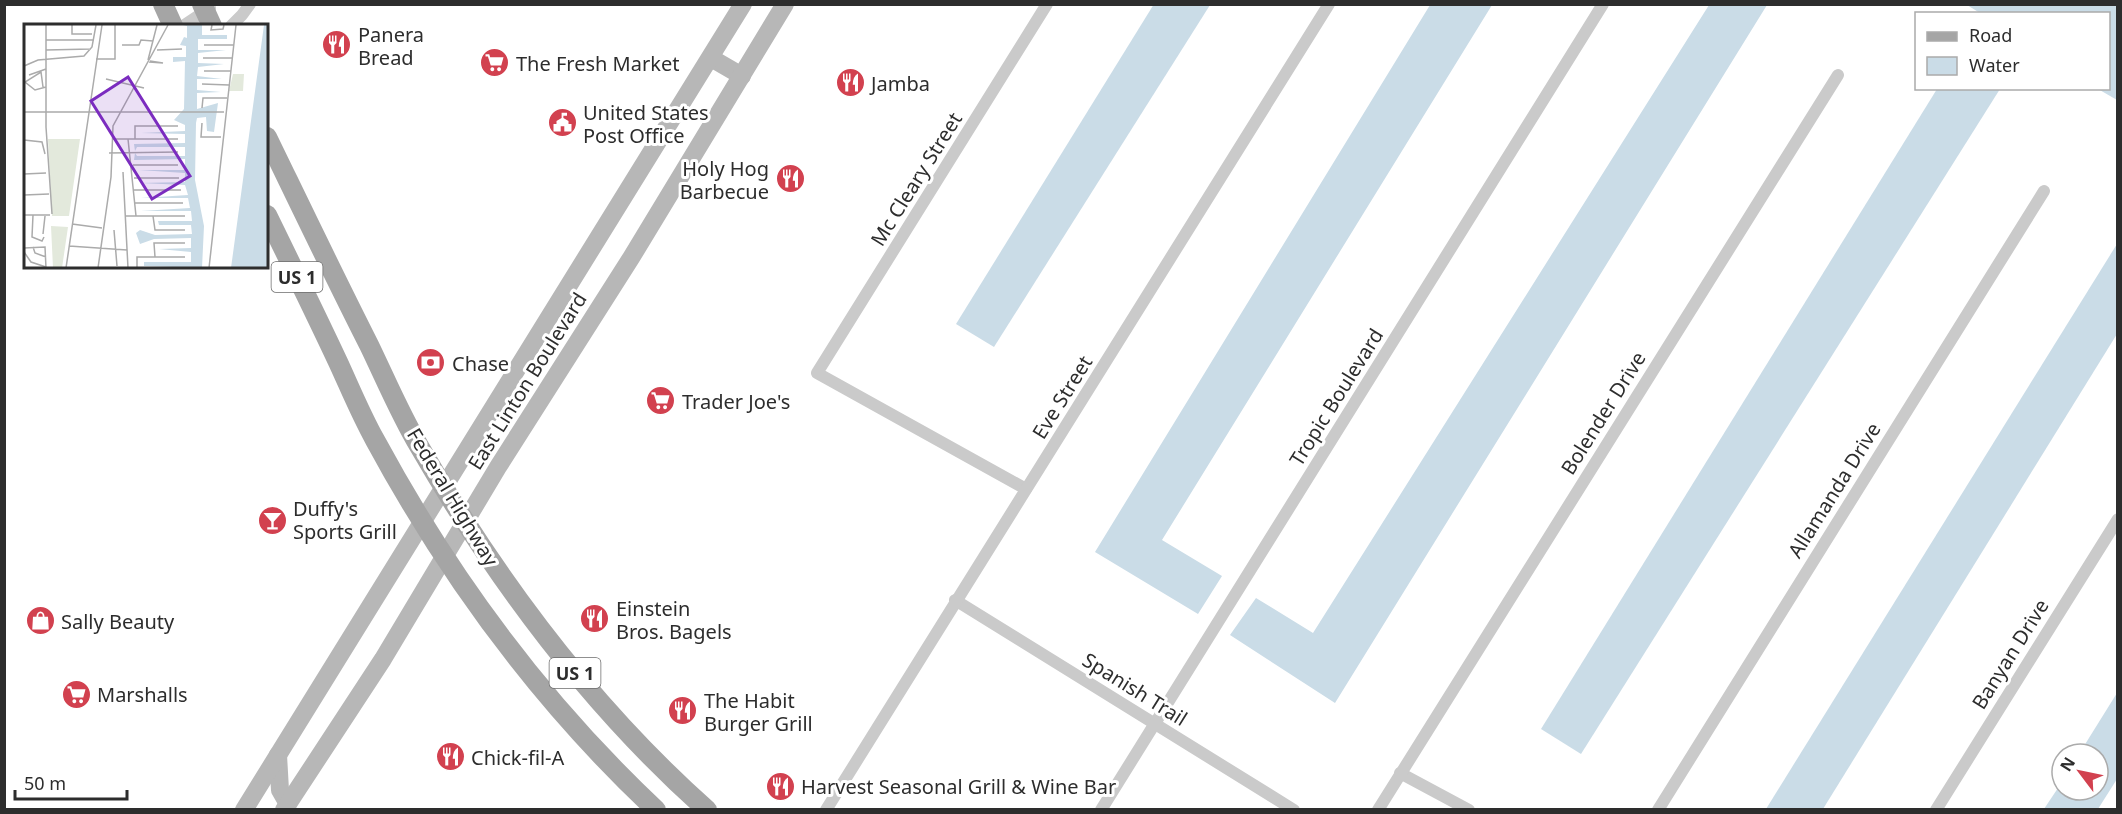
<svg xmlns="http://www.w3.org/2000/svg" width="2122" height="814" viewBox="0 0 2122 814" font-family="'Noto Sans',sans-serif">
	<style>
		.water { fill: #cadce7 }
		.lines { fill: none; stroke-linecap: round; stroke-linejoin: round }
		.minor { stroke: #cacaca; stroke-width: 12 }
		.secondary { stroke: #b7b7b7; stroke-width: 18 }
		.primary { stroke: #a5a5a5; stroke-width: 20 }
		.labels { text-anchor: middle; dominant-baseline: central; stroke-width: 6; stroke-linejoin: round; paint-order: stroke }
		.shield { fill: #fff; stroke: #6c6c6c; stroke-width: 1.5 }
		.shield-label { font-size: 18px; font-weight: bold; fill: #2d2d2d }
		.poi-label { font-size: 20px; fill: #2d2d2d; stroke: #fff; text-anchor: start }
		.street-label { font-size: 20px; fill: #2d2d2d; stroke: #fff }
		.inset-road { fill: none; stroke: #ababab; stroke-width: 1.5 }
		.view { fill: #7b2cbf; fill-opacity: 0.15; stroke: #7b2cbf; stroke-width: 3 }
		.inset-edge { fill: none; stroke: #2d2d2d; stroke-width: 3 }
	</style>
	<rect width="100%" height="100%" fill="#fff"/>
	<g class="water">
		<polygon points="1154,4 1210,5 994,347 956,324"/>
		<polygon points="1430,5 1492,5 1162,540 1222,576 1198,614 1095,552"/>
		<polygon points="1709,5 1767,5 1335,703 1230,635 1256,598 1313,633"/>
		<polygon points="1967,5 2117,5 2117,100 2098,89 2108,88 2108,14 1980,13"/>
		<polygon points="1937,89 2000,89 1581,754 1541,729"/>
		<polygon points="2117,244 2117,334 1823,809 1766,809"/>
		<polygon points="2117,693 2117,779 2098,809 2044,809 2062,782 2062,790 2098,790 2098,754 2079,754"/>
	</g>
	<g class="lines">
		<g class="minor">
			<polyline points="183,26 210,8"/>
			<polyline points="231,26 242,15 250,4"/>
			<polyline points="1026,489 817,373 1047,4"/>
			<polyline points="955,600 1294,810"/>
			<polyline points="1400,773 1469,810"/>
			<polyline points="826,810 1329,4"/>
			<polyline points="1101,810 1603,4"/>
			<polyline points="1378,810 1838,75"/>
			<polyline points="1658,810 2044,191"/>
			<polyline points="1936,810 2118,519"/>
		</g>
		<g class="secondary">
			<polyline points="711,58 742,76"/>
			<polyline points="278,755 280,790 288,804"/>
			<polyline points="244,810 743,4"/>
			<polyline points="284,810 383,659 498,467 631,258 785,4"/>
		</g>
		<g class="primary">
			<polyline points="163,4 173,26"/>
			<polyline points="202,4 212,26"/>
			<path d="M267,137C301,207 334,276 369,345C385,378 400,414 419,446C497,581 590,706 707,810"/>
			<path d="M267,215C291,264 315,313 338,362C350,388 361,415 375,440C449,577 542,703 656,810"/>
		</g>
	</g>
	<defs>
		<symbol id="restaurant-disc" viewBox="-11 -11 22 22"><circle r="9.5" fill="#d2414f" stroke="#fff"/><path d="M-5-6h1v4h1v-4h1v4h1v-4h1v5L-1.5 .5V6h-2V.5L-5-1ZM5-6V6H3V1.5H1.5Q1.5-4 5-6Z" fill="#fff"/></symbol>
		<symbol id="supermarket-disc" viewBox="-11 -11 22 22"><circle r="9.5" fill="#d2414f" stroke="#fff"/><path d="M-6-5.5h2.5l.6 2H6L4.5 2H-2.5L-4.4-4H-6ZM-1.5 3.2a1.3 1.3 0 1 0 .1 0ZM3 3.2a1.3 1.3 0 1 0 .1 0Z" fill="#fff"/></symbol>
		<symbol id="civic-disc" viewBox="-11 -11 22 22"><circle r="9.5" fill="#d2414f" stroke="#fff"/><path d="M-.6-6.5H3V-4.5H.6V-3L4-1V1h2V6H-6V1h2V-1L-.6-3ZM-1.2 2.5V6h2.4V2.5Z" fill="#fff"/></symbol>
		<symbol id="bank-disc" viewBox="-11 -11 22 22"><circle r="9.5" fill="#d2414f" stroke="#fff"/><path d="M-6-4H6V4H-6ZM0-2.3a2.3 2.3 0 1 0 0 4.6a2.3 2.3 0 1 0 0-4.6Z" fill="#fff"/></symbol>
		<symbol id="bar-disc" viewBox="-11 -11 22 22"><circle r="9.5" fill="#d2414f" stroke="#fff"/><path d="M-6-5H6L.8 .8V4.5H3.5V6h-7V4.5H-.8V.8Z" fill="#fff"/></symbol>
		<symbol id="shop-disc" viewBox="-11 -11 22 22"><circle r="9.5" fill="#d2414f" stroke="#fff"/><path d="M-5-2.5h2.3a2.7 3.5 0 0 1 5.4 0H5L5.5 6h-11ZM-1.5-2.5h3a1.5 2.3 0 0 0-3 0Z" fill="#fff"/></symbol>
	</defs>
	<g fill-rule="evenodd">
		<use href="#restaurant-disc" x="320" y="28" width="33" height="33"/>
		<use href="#supermarket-disc" x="478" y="46" width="33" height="33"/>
		<use href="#restaurant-disc" x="834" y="66" width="33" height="33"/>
		<use href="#civic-disc" x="546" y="106" width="33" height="33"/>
		<use href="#restaurant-disc" x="774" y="162" width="33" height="33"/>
		<use href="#bank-disc" x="414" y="346" width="33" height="33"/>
		<use href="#supermarket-disc" x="644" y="384" width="33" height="33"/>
		<use href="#bar-disc" x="256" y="504" width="33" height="33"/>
		<use href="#restaurant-disc" x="578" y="602" width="33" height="33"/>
		<use href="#shop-disc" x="24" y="604" width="33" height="33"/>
		<use href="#supermarket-disc" x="60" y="678" width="33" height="33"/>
		<use href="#restaurant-disc" x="666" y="694" width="33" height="33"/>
		<use href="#restaurant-disc" x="434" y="740" width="33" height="33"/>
		<use href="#restaurant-disc" x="764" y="770" width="33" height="33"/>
	</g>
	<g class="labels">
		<g class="shield">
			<rect x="271.5" y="262" width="51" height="30" rx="4.5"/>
			<rect x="549.5" y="658" width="51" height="30" rx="4.5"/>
		</g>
		<g class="shield-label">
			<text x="297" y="277">US 1</text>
			<text x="575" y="673">US 1</text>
		</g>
		<g class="poi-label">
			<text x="358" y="34">Panera<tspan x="358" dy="23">Bread</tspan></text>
			<text x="516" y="63">The Fresh Market</text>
			<text x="871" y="83">Jamba</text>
			<text x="583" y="112">United States<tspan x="583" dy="23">Post Office</tspan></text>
			<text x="769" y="168" text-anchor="end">Holy Hog<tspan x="769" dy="23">Barbecue</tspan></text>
			<text x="452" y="363">Chase</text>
			<text x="682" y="401">Trader Joe's</text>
			<text x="293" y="508">Duffy's<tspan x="293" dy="23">Sports Grill</tspan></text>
			<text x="616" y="608">Einstein<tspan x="616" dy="23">Bros. Bagels</tspan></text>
			<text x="61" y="621">Sally Beauty</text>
			<text x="97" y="694">Marshalls</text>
			<text x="704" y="700">The Habit<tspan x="704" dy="23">Burger Grill</tspan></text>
			<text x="471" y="757">Chick-fil-A</text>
			<text x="801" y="786">Harvest Seasonal Grill &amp; Wine Bar</text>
		</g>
		<g class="street-label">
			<text transform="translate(916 179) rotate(-58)">Mc Cleary Street</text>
			<text transform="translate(527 381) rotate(-58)">East Linton Boulevard</text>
			<text transform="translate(1062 397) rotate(-58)">Eve Street</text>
			<text transform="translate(1336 397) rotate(-58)">Tropic Boulevard</text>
			<text transform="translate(1603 413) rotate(-58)">Bolender Drive</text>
			<text transform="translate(1834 490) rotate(-58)">Allamanda Drive</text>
			<text transform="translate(453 497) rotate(59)">Federal Highway</text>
			<text transform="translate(2010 654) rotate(-58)">Banyan Drive</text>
			<text transform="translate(1135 689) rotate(32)">Spanish Trail</text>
		</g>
	</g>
	<g transform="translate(24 24)">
		<rect width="244" height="244" fill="#fff"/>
		<path d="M209,50H220L219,67H205ZM24,115H56L45,192H28ZM27,202L44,203L38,244H29Z" fill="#e3e9dc"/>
		<path d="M159,1H178V11H203V15H174V26H202L174,29V39L200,40L174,43L173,52L198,55H173V66L197,68L173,69V85L194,79L190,108L183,107L182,93L173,94L172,99L171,156L180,202L178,244L120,242V238H167V228L135,225L167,224V214L130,215L116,220L112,209L116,206L131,211L168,210L167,201H135L134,197H168L167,187H117L166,184L164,174H117L164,171L161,161L116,159L161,158V149L115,146H161V135L110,136L111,129L113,132H161V123H113L111,127L110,120L161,119V110L117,109L161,107V101L150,96L160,85L161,37L149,38V33H162V22L156,21L160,13L163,14V2ZM240,1H245L244,244H207Z" fill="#cadce7"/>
		<path class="inset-road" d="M22,1V103L28,190M48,1V10H68M188,1L187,6L199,5L200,1M22,16H70M98,21H115L117,16L129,17M180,21H210M22,26L67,25M133,26L158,25M179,34H209M72,35H91V1M124,36L133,1M125,38L139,39L126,37M0,42L14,36L60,32L68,23L72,1M180,47H207M5,51L22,45M82,55L120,64M178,60L205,61M19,63L17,48L1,58L11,66L22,63M178,84L179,74H203M0,88H200M178,99L177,113H197M88,115H154M104,115L112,192M111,115V102H154M0,116L18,118L21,130M85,129L154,128M109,141H154M99,148L104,244M0,150L22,149M110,154H155M110,166H157M0,171L25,170M111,179H159M0,191H26M9,191L8,213L18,217L20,213M101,192H161M129,192L131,206H161M48,200L78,204M90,206L93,242M19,210L21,192M45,222L103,226M9,223L11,229L22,233M0,224L21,223L22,244M0,228L7,238L22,243M131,233L130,219H161M42,244L78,1M74,244L87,153L89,102L144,1M113,244V233H161M185,244L212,1"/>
		<path class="view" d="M104,53L166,152L128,175L67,77Z"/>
		<rect width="244" height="244" class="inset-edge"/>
	</g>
	<rect width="2122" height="814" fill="none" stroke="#2d2d2d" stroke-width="12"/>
	<rect x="1915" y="12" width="195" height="78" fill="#ffffff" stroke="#ababab" stroke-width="1.5"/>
	<rect x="1927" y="32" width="30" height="9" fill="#a5a5a5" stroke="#ababab" stroke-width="1.5"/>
	<text x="1969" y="42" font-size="18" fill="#2d2d2d">Road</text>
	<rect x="1927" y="57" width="30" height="18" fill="#cadce7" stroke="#ababab" stroke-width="1.5"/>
	<text x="1969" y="72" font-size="18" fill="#2d2d2d">Water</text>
	<g transform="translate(2080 772) rotate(302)"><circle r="28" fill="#ffffff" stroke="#ababab" stroke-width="1.5"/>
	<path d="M0-4.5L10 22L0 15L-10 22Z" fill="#d2414f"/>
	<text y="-9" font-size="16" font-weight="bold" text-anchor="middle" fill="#2d2d2d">N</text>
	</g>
	<path d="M15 790v9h112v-9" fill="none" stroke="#2d2d2d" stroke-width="3"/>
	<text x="24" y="790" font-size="18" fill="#2d2d2d" stroke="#ffffff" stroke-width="4.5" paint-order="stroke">50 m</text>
</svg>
